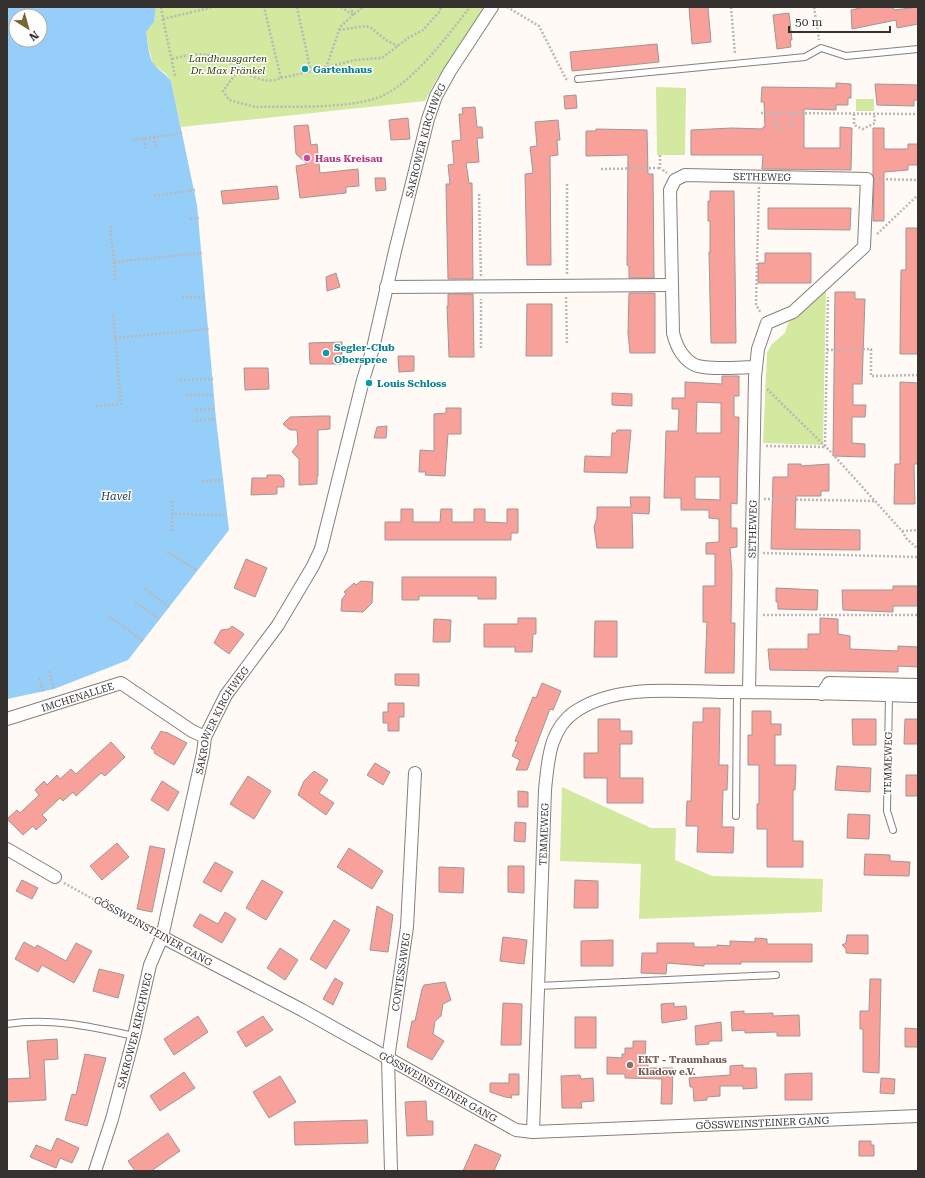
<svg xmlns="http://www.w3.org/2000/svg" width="925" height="1178" viewBox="0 0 925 1178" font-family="'Roboto Serif',serif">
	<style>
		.green { fill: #d2e99f }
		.water { fill: #95cef9; fill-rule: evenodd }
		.building { fill: #f8a19b; stroke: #a09695; fill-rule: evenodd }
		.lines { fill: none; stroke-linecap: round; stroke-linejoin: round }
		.lane-casing { stroke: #877f7b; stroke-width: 8 }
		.street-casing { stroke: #877f7b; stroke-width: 14 }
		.path { stroke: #bbb7b4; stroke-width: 2.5; stroke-dasharray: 2 2; stroke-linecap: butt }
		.lane { stroke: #fff; stroke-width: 6 }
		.street { stroke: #fff; stroke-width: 12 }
		.culture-dot { fill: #0f9aa8; stroke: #fff; stroke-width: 1.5 }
		.hotel-dot { fill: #d1479c; stroke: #fff; stroke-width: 1.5 }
		.education-dot { fill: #8d6e63; stroke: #fff; stroke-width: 1.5 }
		.labels { text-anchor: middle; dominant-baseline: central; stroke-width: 3; stroke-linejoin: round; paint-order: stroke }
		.park-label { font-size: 10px; font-style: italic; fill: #2e3b00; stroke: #fff }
		.culture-label { font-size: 10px; font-weight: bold; fill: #0d838f; stroke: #fff; text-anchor: start }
		.street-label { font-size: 10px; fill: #34312f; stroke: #fff }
		.hotel-label { font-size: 10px; font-weight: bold; fill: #b23c85; stroke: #fff; text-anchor: start }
		.education-label { font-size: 10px; font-weight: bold; fill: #785e54; stroke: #fff; text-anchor: start }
		.water-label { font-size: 11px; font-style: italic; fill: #18384e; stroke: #fff }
	</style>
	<rect width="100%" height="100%" fill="#fffaf6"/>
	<g class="green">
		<polygon points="156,7 484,7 435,82 425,101 181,127 171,81 166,74 153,64 149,49 146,32 154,22"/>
		<polygon points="656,87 686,88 685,155 657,155"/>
		<rect x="856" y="99" width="18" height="12"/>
		<polygon points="826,289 823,445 763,443 767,353 771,345 785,333 788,323"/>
		<polygon points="562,787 651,828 676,828 675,860 712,876 823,879 822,912 639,919 641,864 560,861"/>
	</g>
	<path class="water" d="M7,7H156L154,22L146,32C148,41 148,55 153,63C158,70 166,74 171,81L197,205L216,419L229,530L128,660L54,689L7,699ZM16,16H40V40H16Z"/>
	<g class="building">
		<polygon points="689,7 708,7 711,42 692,44"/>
		<polygon points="865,7 893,7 894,10 918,7 918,24 897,28 896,20 852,29 851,10"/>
		<polygon points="789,13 792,40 790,40 791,47 777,49 773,15"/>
		<polygon points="657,44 659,62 572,71 570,52"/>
		<polygon points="836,83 851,84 851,98 848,98 848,105 836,105 836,110 804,109 804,148 840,148 840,127 852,128 851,170 762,169 763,155 691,155 691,130 732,128 763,129 763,127 765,127 764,102 761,102 762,87 836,88"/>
		<polygon points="875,84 918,85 918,100 914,100 914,106 877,105"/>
		<polygon points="576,95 577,108 565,109 564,96"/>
		<polygon points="475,107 477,127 482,127 483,138 477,138 479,162 466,163 469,183 472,183 473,279 448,279 446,184 450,184 448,165 454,164 452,141 461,140 459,114 463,114 462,108"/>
		<polygon points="408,118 410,139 391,140 389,120"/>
		<polygon points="558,120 560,140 557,140 558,155 550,156 551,265 527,265 525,174 533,173 530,147 537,146 535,122"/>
		<polygon points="308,125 311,145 317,144 320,173 358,169 359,186 346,187 346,193 300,198 296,166 307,164 296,154 294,126"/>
		<polygon points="873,128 884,128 884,149 908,149 908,144 918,144 918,165 908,165 908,170 884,172 884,221 873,221 874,179 873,175"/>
		<polygon points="596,129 647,130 648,174 653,174 654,278 629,278 629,266 627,265 628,155 586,156 586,131 596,131"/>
		<polygon points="375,178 385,178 386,190 376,191"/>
		<polygon points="277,186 279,199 223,204 221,191"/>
		<polygon points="710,191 734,191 736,343 711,343 709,252 710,252 710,221 708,221 708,201 710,201"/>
		<polygon points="768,208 851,208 850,230 768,229"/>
		<polygon points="906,228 918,228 918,354 900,354 901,270 906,270"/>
		<polygon points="765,253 811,253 811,283 758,283 758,263 765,263"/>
		<polygon points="336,273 340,287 327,291 326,277"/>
		<polygon points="835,292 855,292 855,299 865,299 862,384 853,384 853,405 866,405 865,417 852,417 852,443 865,444 865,457 833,456"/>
		<polygon points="629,293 655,293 655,353 630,353 628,333"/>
		<polygon points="448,294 473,294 474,357 449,357 447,306 448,306"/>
		<polygon points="527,304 552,304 552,356 526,356"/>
		<polygon points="342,342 342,364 310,364 309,343"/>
		<polygon points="398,356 414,356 414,371 399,372"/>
		<polygon points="244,368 268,368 269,389 245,390"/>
		<path d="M722,376H739V396H734V417H739L737,504L731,503V528H737V547L730,548L732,573L731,623H735L734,673H705L707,622H703V586H715V554H706V543L719,542V519L709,518V510H681V498H664L666,431H678L679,409H672V398H685V382L722,384ZM697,402L721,403V433H696ZM695,477H720V500L695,499Z"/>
		<polygon points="900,382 918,383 918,464 914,464 915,504 894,504 895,464 900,464"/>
		<polygon points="612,393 632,394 632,406 612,405"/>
		<polygon points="446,408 461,408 461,434 448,434 445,476 425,475 426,472 419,472 420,450 434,451 434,414 446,413"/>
		<polygon points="321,416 330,416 330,429 318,430 318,476 317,477 317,484 299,485 299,459 292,452 298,444 297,430 290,430 283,424 290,417"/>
		<polygon points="387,426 386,438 374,438 377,427"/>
		<polygon points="617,430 631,430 627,473 584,472 585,456 611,457 612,433 616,433"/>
		<polygon points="788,464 801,464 801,466 829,464 829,491 821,491 821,496 796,496 795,529 860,530 860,550 771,549 773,477 788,477"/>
		<polygon points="267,475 280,475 284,479 284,487 277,487 277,494 251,495 252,478 267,478"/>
		<polygon points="630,497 650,497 649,514 632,513 633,548 597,548 594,527 597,518 597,507 631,507"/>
		<polygon points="401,509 413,509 413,522 440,522 441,509 452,509 452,522 474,522 474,509 485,509 485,522 507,523 507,509 518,509 518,533 511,533 511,540 385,540 385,522 401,522"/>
		<polygon points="246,559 267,568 255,597 234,588"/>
		<polygon points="402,577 496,577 496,599 478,599 478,596 419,596 419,600 402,600"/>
		<polygon points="361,581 373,582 372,603 363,612 341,611 342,599 346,594 344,592 354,583 356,585"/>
		<polygon points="893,586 918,586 918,606 893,606 893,612 843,610 842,590 893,590"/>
		<polygon points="776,588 818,590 817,610 778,609 778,602 776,602"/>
		<polygon points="518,618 536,618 536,634 533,634 532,652 515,652 515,647 484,647 484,624 518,624"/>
		<polygon points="820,618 838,619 838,634 850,636 850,649 898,651 898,646 918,647 918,667 898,666 898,672 770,670 768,649 808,649 808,634 820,634"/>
		<polygon points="434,619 451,620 450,642 433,642"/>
		<polygon points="595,621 617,621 617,657 594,657"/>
		<polygon points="232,626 244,634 229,654 214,643 221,630 229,629"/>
		<polygon points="395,674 419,674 419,686 395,685"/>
		<polygon points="542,683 561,691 553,710 550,709 527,770 516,770 520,760 512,756 518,742 515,741 533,697 536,698"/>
		<polygon points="388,703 404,703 404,717 399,717 399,731 388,731 388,723 383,723 383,712 388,712"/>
		<polygon points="703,708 720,708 719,765 728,765 727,790 723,790 722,827 734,827 733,853 697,852 698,826 686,826 687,801 691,801 693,722 703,722"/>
		<polygon points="752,711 771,711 771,724 781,724 781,735 775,735 775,765 796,765 795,790 793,790 793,841 803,841 803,867 767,867 767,829 757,829 757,804 759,804 759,765 748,765 748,735 752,735"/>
		<polygon points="598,719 620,719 620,731 632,731 632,744 620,744 620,778 643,778 643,803 607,803 607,778 584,778 584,753 598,753"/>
		<polygon points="852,719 876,719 876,745 853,745"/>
		<polygon points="905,719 918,719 918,744 904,744"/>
		<polygon points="161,731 166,733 166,732 187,743 174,765 154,753 155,751 151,748"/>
		<polygon points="111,742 125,757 105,776 101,773 76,796 73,792 63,801 60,798 42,815 47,820 36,830 33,826 23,835 7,819 17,810 20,813 39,795 35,790 44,781 47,785 57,775 60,779 71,769 76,774"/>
		<polygon points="375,763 390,772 383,785 367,775"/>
		<polygon points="837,766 871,768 870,792 835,790"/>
		<polygon points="314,771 328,780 319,793 334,803 326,815 298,795 304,781"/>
		<rect x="906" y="775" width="12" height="21"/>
		<polygon points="248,776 271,791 254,819 230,804"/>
		<polygon points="162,781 179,792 168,811 151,800"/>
		<polygon points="518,791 528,792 528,807 518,807"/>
		<polygon points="848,814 870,815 869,839 847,838"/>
		<polygon points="515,822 526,823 525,842 514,841"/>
		<polygon points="117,843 129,857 102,880 90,866"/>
		<polygon points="150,846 165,849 152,912 137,909"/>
		<polygon points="349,848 383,871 372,889 337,867"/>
		<polygon points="865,854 890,855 890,861 910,862 909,876 864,875"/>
		<polygon points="215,862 233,872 221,892 203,882"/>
		<polygon points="508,866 524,866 524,893 508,892"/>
		<polygon points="439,867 464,868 463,893 439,892"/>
		<polygon points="22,880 38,888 32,899 16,891"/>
		<polygon points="262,880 283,892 266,920 246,908"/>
		<polygon points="575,880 598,881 598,908 574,908"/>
		<polygon points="377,906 393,915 388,952 370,950"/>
		<polygon points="225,912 236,919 222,943 193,926 200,914 218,924"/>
		<polygon points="334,920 350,930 326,969 310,959"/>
		<polygon points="847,935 868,935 868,954 846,953 846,949 842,945 846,943"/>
		<polygon points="503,937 527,940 524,964 500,961"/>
		<polygon points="755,938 767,939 767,944 812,944 812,962 741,962 741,964 704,964 704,966 667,963 666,974 641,973 642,953 657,953 657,943 694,943 694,947 717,947 717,945 730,946 730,941 755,942"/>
		<polygon points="613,940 613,966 581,966 581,941"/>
		<polygon points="24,942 35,948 37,945 66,961 76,943 92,951 74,983 42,965 38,972 15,959"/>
		<polygon points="280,948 298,960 285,980 267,968"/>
		<polygon points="99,969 124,975 118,998 93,991"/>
		<polygon points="335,978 343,983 333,1005 323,999"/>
		<polygon points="870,979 881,979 879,1073 863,1072 863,1029 860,1029 860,1011 869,1011"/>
		<polygon points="445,982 451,1000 443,1004 441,1016 435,1021 433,1034 444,1041 432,1060 407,1047 412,1021 415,1021 422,989 424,985"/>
		<polygon points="503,1003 522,1004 521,1045 501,1045"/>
		<polygon points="674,1003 674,1007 686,1006 687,1019 662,1023 661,1004"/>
		<polygon points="744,1011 744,1014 773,1013 773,1016 799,1015 800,1036 777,1036 777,1032 745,1033 745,1030 732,1031 731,1012"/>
		<polygon points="198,1016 208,1032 174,1055 164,1039"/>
		<polygon points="263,1016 273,1030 246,1047 237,1032"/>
		<rect x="575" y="1017" width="21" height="31"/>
		<polygon points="721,1022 722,1041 709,1041 709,1044 696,1045 695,1026"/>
		<polygon points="905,1028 918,1029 918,1047 905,1047"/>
		<polygon points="57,1039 58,1059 44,1060 46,1100 7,1102 7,1079 30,1078 27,1041"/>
		<polygon points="633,1041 646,1041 645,1056 648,1056 648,1068 673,1068 672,1104 661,1104 662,1079 625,1078 625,1074 607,1074 607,1057 622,1058 622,1054 625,1054 625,1048 633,1048"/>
		<polygon points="85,1054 106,1058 87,1126 65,1120 72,1094 76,1095"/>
		<polygon points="743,1065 743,1068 756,1068 757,1088 743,1089 743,1086 720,1086 720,1096 707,1097 707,1100 694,1101 693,1087 690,1087 689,1078 730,1075 730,1066"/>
		<polygon points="184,1072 195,1088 160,1111 150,1096"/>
		<polygon points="812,1073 812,1100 785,1100 785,1074"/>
		<polygon points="509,1074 519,1074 519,1095 511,1095 512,1098 505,1097 490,1092 490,1083 509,1083"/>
		<polygon points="580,1075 581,1079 593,1078 594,1101 581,1102 582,1108 562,1108 561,1076"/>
		<polygon points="280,1076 296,1102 269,1118 253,1092"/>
		<polygon points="881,1078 895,1079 894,1094 880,1093"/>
		<polygon points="426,1101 427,1121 433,1121 433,1135 407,1136 405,1102"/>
		<polygon points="367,1120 368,1143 295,1145 294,1122"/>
		<polygon points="168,1133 180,1151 151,1171 135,1171 128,1161"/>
		<polygon points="57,1138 79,1148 72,1163 60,1158 56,1168 30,1157 36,1145 51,1151"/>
		<polygon points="859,1141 871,1141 871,1145 874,1145 874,1156 859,1156"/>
		<polygon points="475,1144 501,1155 494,1171 463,1171"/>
	</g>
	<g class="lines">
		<defs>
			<g id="lane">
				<polyline points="578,79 805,57 821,48 846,56 918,49"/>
				<polyline points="889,694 887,811 893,830"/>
				<polyline points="736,816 737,692"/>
				<polyline points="538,986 776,975"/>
				<path d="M7,1024C50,1017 93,1027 134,1036"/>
			</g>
			<g id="street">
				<polyline points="386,287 671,285"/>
				<path id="s1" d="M749,691L755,377L758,349L767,323L793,312L864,247L867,179L685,175L675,180L670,190L673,333C676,345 681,357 693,364C705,371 741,367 756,367"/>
				<polyline points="822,694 829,683 918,685"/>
				<path id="s2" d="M7,719L121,683L192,731L205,737"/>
				<polyline points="7,849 55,877"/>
				<path id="s3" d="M162,937L302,1010L516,1130L533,1132L918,1116"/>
				<path id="s4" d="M533,1132L545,790C548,761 549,729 576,711C619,683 678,692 727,692C791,692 854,694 918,696"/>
				<path id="s5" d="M95,1171L112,1119L134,1036L150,965L162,937L203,753L205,737L226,695L278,625L313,566L321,549L363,380L373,348L395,251L428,119L436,96L450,71L492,7"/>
				<path id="s6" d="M391,1171L388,1059L407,927L415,773"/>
			</g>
		</defs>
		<use href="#lane" class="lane-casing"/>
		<use href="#street" class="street-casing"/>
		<g class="path">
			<polyline points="161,7 163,19 213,7"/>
			<polyline points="297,7 310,68 319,69 355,60 382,58 408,38 423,30 440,11 441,7"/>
			<polyline points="341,7 353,15 363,7"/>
			<polyline points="507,7 539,26 566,79 569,79"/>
			<polyline points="731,7 735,54"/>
			<polyline points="814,7 819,40"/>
			<polyline points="163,19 175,76"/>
			<polyline points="339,30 366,26 371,28 386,40 398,46"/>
			<path d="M172,59C187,55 201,52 217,57C238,62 257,89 281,78L264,7"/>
			<path d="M240,68L223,91L229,100L255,107C292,106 338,109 374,99C409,89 448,35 470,7"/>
			<polyline points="326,68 340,27 353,15 351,7"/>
			<polyline points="281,78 318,70"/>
			<polyline points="761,113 918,114"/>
			<polyline points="774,114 776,127 783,130 791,126 794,114"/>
			<polyline points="854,114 854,125 863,129 875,123 874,114"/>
			<polyline points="154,137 156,149"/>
			<polyline points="144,139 146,150"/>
			<polyline points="133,140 182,133"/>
			<polyline points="660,155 660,168 667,173"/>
			<polyline points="601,169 660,168"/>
			<polyline points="878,179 918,180"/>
			<polyline points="759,187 756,305 761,313"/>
			<polyline points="479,194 481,276"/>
			<polyline points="154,196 195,190"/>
			<polyline points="190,219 199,218"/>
			<polyline points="110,226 114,262 202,253"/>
			<polyline points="877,234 918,195"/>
			<polyline points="114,262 115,282"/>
			<polyline points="567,274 567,184"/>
			<polyline points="182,297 206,297"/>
			<polyline points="566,297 567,345"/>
			<polyline points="115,338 209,329"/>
			<polyline points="481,348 481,299"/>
			<polyline points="827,350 871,349 871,376 918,375"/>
			<polyline points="180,380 213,379"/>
			<polyline points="767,389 829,450 902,531 906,538 918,549"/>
			<polyline points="186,395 214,395"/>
			<polyline points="96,406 121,404 113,313"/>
			<polyline points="196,410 215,409"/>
			<polyline points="196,421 216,419"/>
			<polyline points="766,446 825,447 828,297"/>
			<polyline points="202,481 223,480"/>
			<polyline points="764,499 875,501"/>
			<polyline points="173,501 172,514 227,515"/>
			<polyline points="172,531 172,514"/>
			<polyline points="902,531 918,530"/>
			<polyline points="167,552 197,570"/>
			<polyline points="763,553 918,557"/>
			<polyline points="145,589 169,607"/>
			<polyline points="135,602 159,619"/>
			<polyline points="763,615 918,615"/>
			<polyline points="109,616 143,641"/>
			<polyline points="49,671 54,689"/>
			<polyline points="39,678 43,692"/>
			<polyline points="64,883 151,931"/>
		</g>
		<use href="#lane" class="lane"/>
		<use href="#street" class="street"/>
	</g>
	<g class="culture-dot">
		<circle cx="305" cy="69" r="4"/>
		<circle cx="326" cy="353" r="4"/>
		<circle cx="369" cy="383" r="4"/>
	</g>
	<circle class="hotel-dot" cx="307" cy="158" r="4"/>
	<circle class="education-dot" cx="630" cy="1065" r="4"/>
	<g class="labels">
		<g class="park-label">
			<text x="228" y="58">Landhausgarten<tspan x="228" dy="12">Dr. Max Fränkel</tspan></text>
		</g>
		<g class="culture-label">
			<text x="313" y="69">Gartenhaus</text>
			<text x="334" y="347">Segler-Club<tspan x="334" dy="12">Oberspree</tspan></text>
			<text x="377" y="383">Louis Schloss</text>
		</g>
		<g class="street-label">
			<text stroke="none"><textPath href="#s5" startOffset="1092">SAKROWER KIRCHWEG</textPath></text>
			<text transform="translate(762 177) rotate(1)">SETHEWEG</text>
			<text stroke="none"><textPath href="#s1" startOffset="162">SETHEWEG</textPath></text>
			<text stroke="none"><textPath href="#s2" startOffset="74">IMCHENALLEE</textPath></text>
			<text stroke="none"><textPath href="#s5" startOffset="470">SAKROWER KIRCHWEG</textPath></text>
			<text transform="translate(888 763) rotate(-89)">TEMMEWEG</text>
			<text stroke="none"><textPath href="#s4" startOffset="298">TEMMEWEG</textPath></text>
			<text transform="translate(153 931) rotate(29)">GÖSSWEINSTEINER GANG</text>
			<text stroke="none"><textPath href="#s6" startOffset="200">CONTESSAWEG</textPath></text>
			<text stroke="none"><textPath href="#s5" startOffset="146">SAKROWER KIRCHWEG</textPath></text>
			<text stroke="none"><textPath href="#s3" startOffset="314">GÖSSWEINSTEINER GANG</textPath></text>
			<text stroke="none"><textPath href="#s3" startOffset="650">GÖSSWEINSTEINER GANG</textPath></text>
		</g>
		<g class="hotel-label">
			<text x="315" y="158">Haus Kreisau</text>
		</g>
		<g class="education-label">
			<text x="638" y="1059">EKT - Traumhaus<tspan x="638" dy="12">Kladow e.V.</tspan></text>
		</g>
		<g class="water-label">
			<text x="116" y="496">Havel</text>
		</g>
	</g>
	<rect width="925" height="1178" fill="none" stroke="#34312f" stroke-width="16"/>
	<g transform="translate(28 28) rotate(143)"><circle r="19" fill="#ffffff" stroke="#aeadac"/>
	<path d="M0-3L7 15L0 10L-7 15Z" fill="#796433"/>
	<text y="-6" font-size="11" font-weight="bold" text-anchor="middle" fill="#34312f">N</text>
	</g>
	<path d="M789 26v6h101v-6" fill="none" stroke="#34312f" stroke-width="2"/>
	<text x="795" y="26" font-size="12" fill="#34312f" stroke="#ffffff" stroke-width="3" paint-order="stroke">50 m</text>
</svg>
